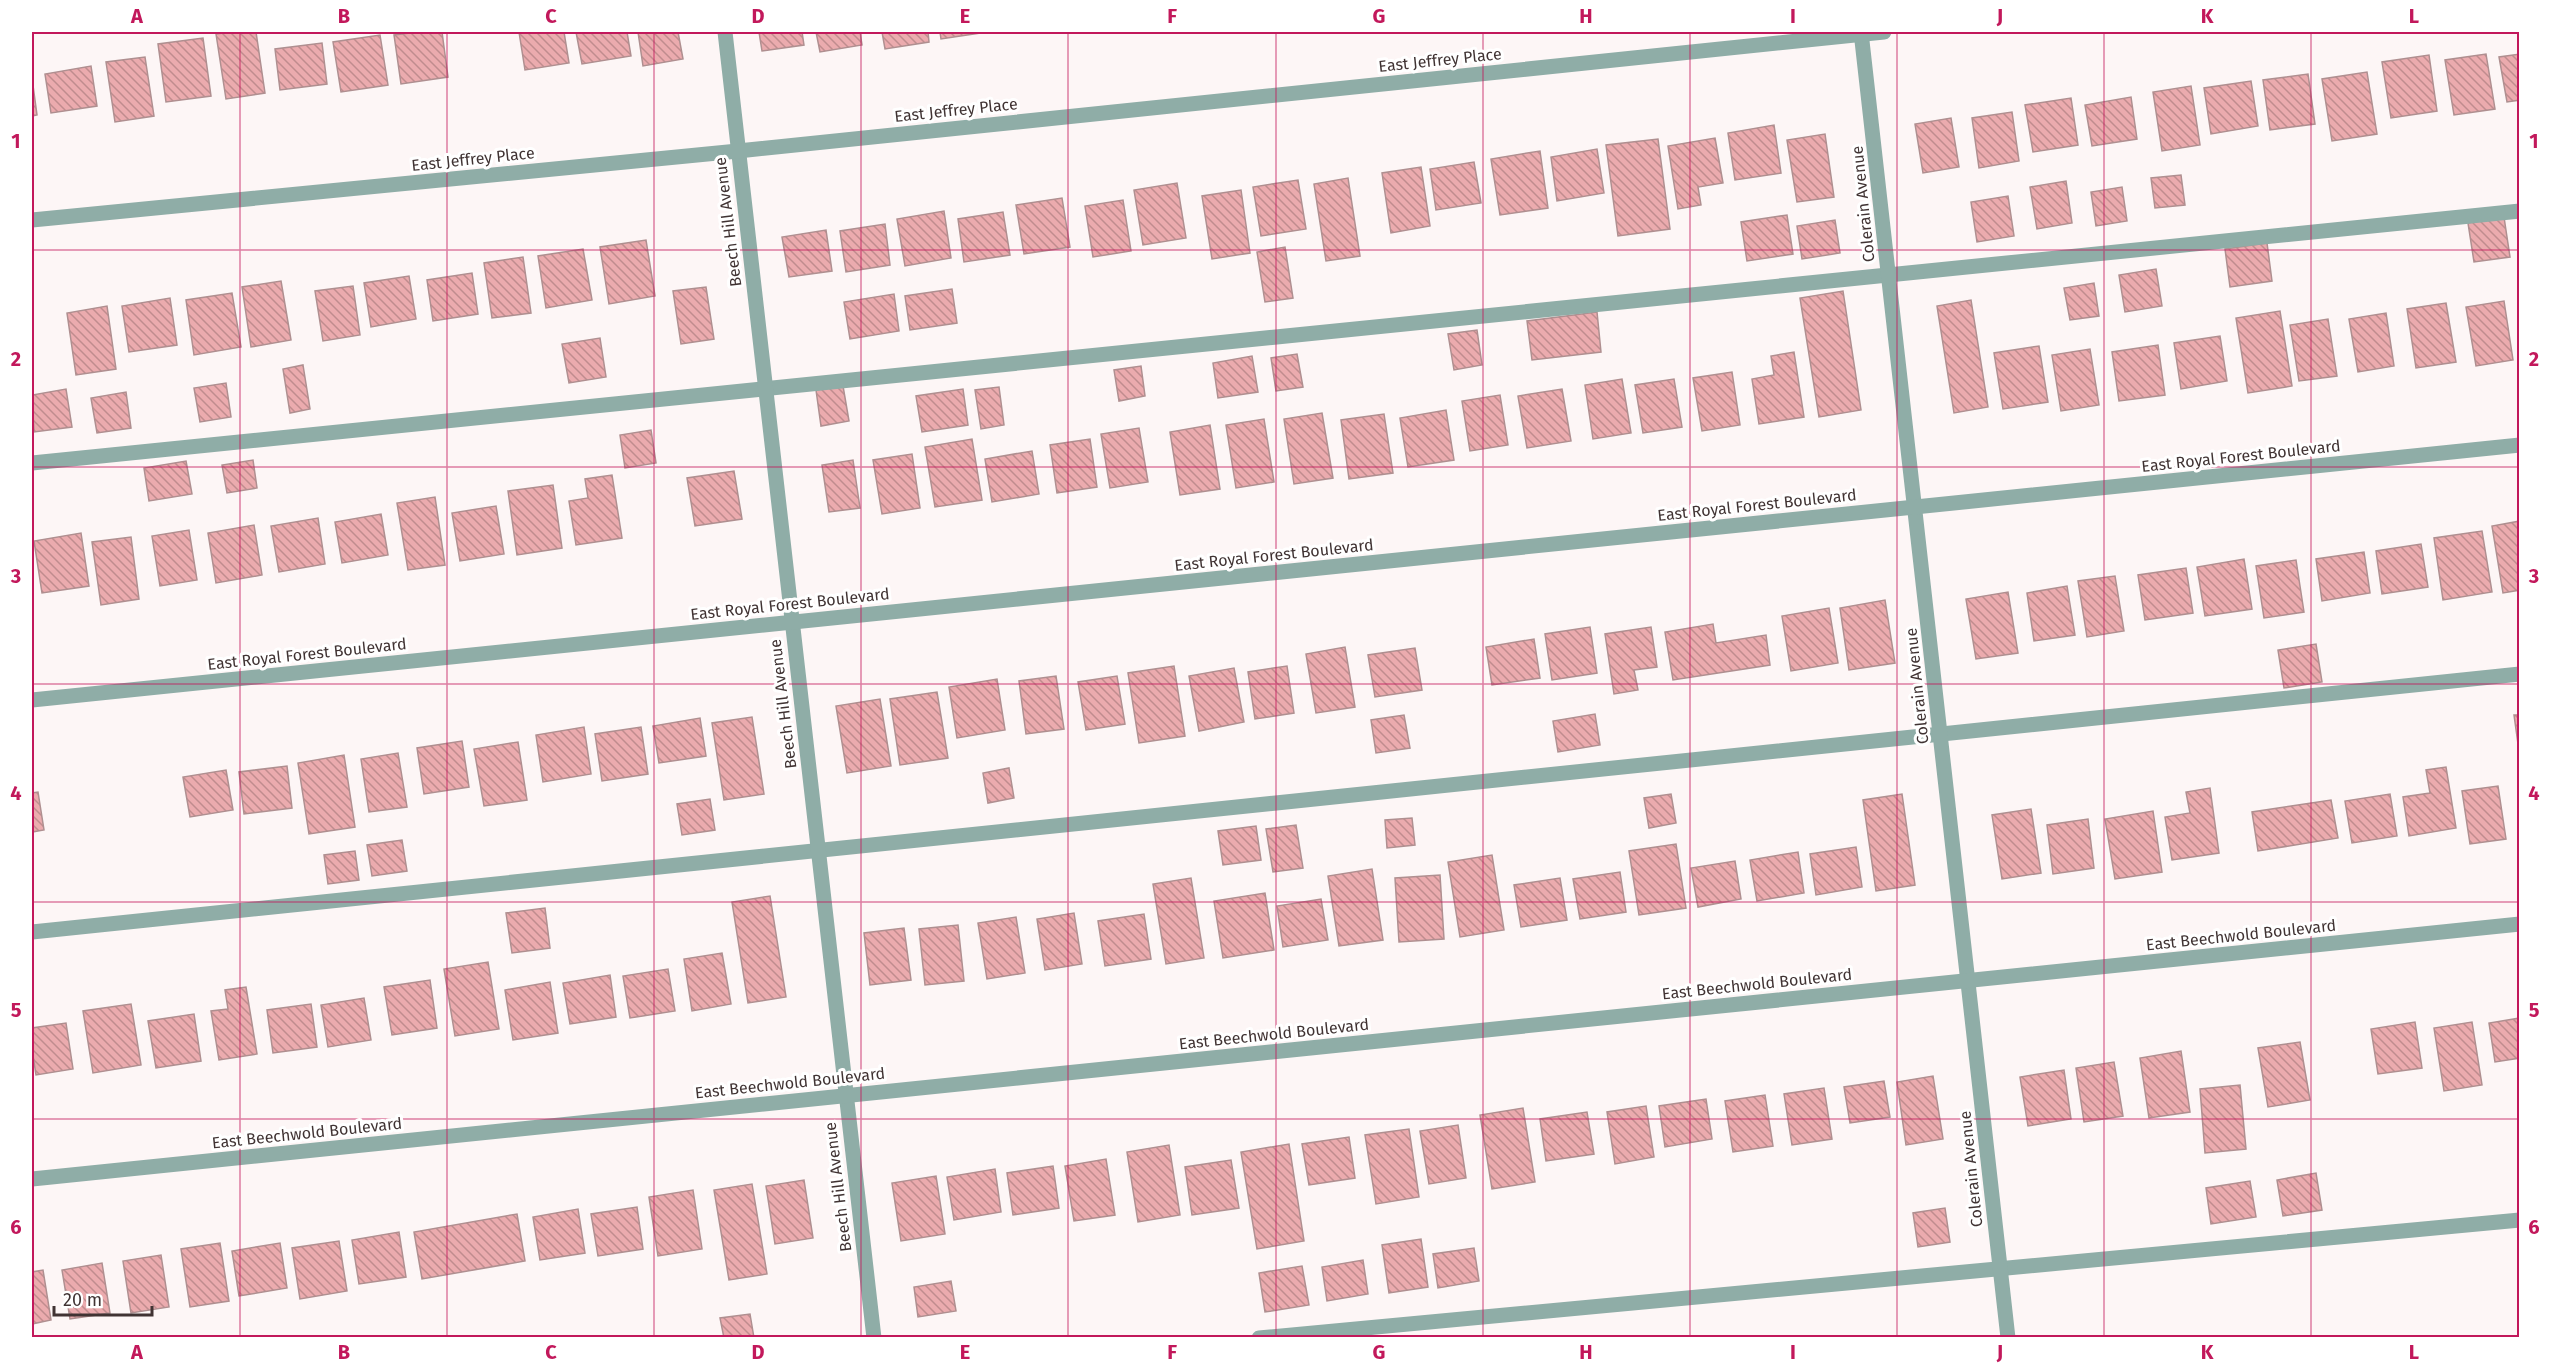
<svg xmlns="http://www.w3.org/2000/svg" width="2551" height="1369" viewBox="0 0 2551 1369" font-family="'Fira Sans',sans-serif">
	<style>
		.building { fill: url(#building-back-hatch); stroke: #af8f90; stroke-width: 1.5 }
		.lines { fill: none; stroke-linecap: round; stroke-linejoin: round }
		.lane { stroke: #8fada7; stroke-width: 15 }
		.street { stroke: #8fada7; stroke-width: 15 }
		.grid { fill: none; stroke: #c2185b; stroke-width: 1.5; stroke-opacity: 0.55 }
		.labels { text-anchor: middle; dominant-baseline: central; stroke-width: 6; stroke-linejoin: round; paint-order: stroke }
		.street-label { font-size: 16px; fill: #403333; stroke: #fff }
		.neatline { fill: none; stroke: #c2185b; stroke-width: 2 }
		.grid-label { font-size: 20px; text-anchor: middle; font-weight: bold; fill: #c2185b }
	</style>
	<defs>
		<pattern id="building-back-hatch" width="6" height="6" patternUnits="userSpaceOnUse" patternTransform="scale(1.5)"><rect width="6" height="6" fill="#ebabae"/><path d="M-1 5l2 2M0 0l6 6M5-1l2 2" fill="none" stroke="#c08c8e"/></pattern>
	</defs>
	<rect width="100%" height="100%" fill="#fdf6f6"/>
	<g class="building">
		<polygon points="231,32 256,32 265,93 226,99 216,34"/>
		<polygon points="418,32 442,32 448,77 401,84 394,35"/>
		<polygon points="519,32 564,32 569,63 525,70"/>
		<polygon points="576,32 627,32 631,56 582,64"/>
		<polygon points="638,32 678,32 683,59 643,66"/>
		<polygon points="759,32 802,32 804,45 762,51"/>
		<polygon points="816,32 860,32 862,45 820,52"/>
		<polygon points="882,32 928,32 929,42 885,49"/>
		<polygon points="940,32 980,32 980,33 941,39"/>
		<polygon points="380,35 388,85 341,92 333,42"/>
		<polygon points="203,38 211,96 166,102 158,44"/>
		<polygon points="322,43 327,84 280,90 275,49"/>
		<polygon points="2486,54 2495,109 2454,115 2445,60"/>
		<polygon points="2520,54 2520,100 2507,102 2499,57"/>
		<polygon points="2429,55 2437,111 2391,118 2382,62"/>
		<polygon points="145,57 154,116 115,122 106,62"/>
		<polygon points="91,66 97,106 51,113 45,74"/>
		<polygon points="2367,72 2377,134 2332,141 2322,79"/>
		<polygon points="2308,74 2315,124 2270,130 2263,80"/>
		<polygon points="32,78 37,115 32,116"/>
		<polygon points="2251,81 2258,126 2211,134 2204,88"/>
		<polygon points="2191,86 2200,145 2162,151 2153,92"/>
		<polygon points="2131,97 2137,139 2092,146 2085,105"/>
		<polygon points="2071,98 2078,145 2033,152 2025,105"/>
		<polygon points="2012,112 2019,161 1979,168 1972,118"/>
		<polygon points="1951,118 1959,167 1923,173 1915,124"/>
		<polygon points="1774,125 1781,173 1735,180 1728,133"/>
		<polygon points="1825,134 1834,197 1797,202 1787,140"/>
		<polygon points="1715,138 1723,183 1698,187 1701,205 1678,209 1668,146"/>
		<polygon points="1658,139 1670,229 1618,236 1606,145"/>
		<polygon points="1597,149 1604,193 1557,201 1551,157"/>
		<polygon points="1540,151 1548,208 1500,215 1491,159"/>
		<polygon points="1474,162 1481,203 1436,210 1430,169"/>
		<polygon points="1421,167 1430,226 1391,233 1382,173"/>
		<polygon points="2181,175 2185,205 2155,208 2151,178"/>
		<polygon points="1348,178 1360,256 1326,261 1314,184"/>
		<polygon points="1298,180 1306,229 1261,236 1253,187"/>
		<polygon points="2066,181 2072,223 2037,229 2030,187"/>
		<polygon points="1177,183 1186,238 1143,245 1134,190"/>
		<polygon points="2122,187 2127,221 2096,226 2091,192"/>
		<polygon points="1241,190 1250,253 1212,259 1202,196"/>
		<polygon points="2008,196 2014,236 1977,242 1971,202"/>
		<polygon points="1062,198 1070,247 1024,254 1016,205"/>
		<polygon points="1123,200 1131,251 1093,257 1085,206"/>
		<polygon points="944,211 951,258 905,266 897,219"/>
		<polygon points="1003,212 1010,255 964,262 958,219"/>
		<polygon points="1787,215 1793,254 1747,261 1741,222"/>
		<polygon points="2504,217 2510,257 2474,262 2468,223"/>
		<polygon points="1835,220 1840,253 1802,259 1797,226"/>
		<polygon points="885,224 890,265 846,272 840,231"/>
		<polygon points="826,230 832,271 789,277 782,237"/>
		<polygon points="646,240 655,296 609,304 600,247"/>
		<polygon points="2267,243 2272,281 2230,287 2225,249"/>
		<polygon points="1285,247 1293,298 1265,302 1257,252"/>
		<polygon points="583,249 592,300 546,308 538,256"/>
		<polygon points="523,257 531,313 492,318 484,263"/>
		<polygon points="2156,269 2162,306 2125,312 2119,275"/>
		<polygon points="472,273 478,314 433,321 427,280"/>
		<polygon points="409,276 416,319 371,327 364,283"/>
		<polygon points="281,281 291,340 251,347 242,287"/>
		<polygon points="2094,283 2099,316 2070,320 2064,288"/>
		<polygon points="353,286 360,335 323,341 315,291"/>
		<polygon points="706,287 714,339 681,344 673,291"/>
		<polygon points="952,289 957,323 910,330 905,296"/>
		<polygon points="1843,291 1861,410 1819,417 1800,298"/>
		<polygon points="232,293 241,347 194,355 186,300"/>
		<polygon points="894,294 899,331 850,339 844,302"/>
		<polygon points="170,298 177,345 129,352 122,306"/>
		<polygon points="1971,300 1988,407 1954,413 1937,306"/>
		<polygon points="2504,301 2513,360 2476,366 2466,307"/>
		<polygon points="2446,303 2456,362 2416,368 2407,309"/>
		<polygon points="107,306 116,369 76,375 67,313"/>
		<polygon points="2280,311 2292,386 2248,393 2236,318"/>
		<polygon points="1597,312 1601,352 1532,360 1527,321"/>
		<polygon points="2386,313 2394,366 2358,372 2349,319"/>
		<polygon points="2328,319 2337,376 2299,381 2290,325"/>
		<polygon points="1477,330 1482,365 1454,370 1448,334"/>
		<polygon points="2220,336 2227,381 2181,389 2174,343"/>
		<polygon points="600,338 606,377 569,383 562,344"/>
		<polygon points="2158,345 2165,395 2119,401 2112,352"/>
		<polygon points="2039,346 2048,402 2003,409 1994,353"/>
		<polygon points="2090,349 2099,405 2061,411 2052,355"/>
		<polygon points="1794,352 1804,417 1759,424 1752,379 1774,375 1771,356"/>
		<polygon points="1297,354 1303,387 1276,391 1271,358"/>
		<polygon points="1252,356 1258,392 1218,398 1213,363"/>
		<polygon points="303,365 310,409 290,413 283,369"/>
		<polygon points="1141,366 1145,396 1119,401 1114,370"/>
		<polygon points="1732,372 1740,425 1702,431 1693,378"/>
		<polygon points="1622,379 1631,433 1593,439 1585,385"/>
		<polygon points="1674,379 1682,427 1643,433 1635,385"/>
		<polygon points="226,383 231,417 200,422 194,388"/>
		<polygon points="843,386 849,421 821,426 816,390"/>
		<polygon points="999,387 1004,425 981,429 975,390"/>
		<polygon points="66,389 72,427 34,432 32,395"/>
		<polygon points="963,389 968,425 922,432 916,396"/>
		<polygon points="1562,389 1571,441 1527,448 1518,396"/>
		<polygon points="126,392 131,428 97,433 91,398"/>
		<polygon points="1500,395 1508,445 1470,451 1462,401"/>
		<polygon points="1446,410 1454,460 1408,467 1400,418"/>
		<polygon points="1322,413 1333,478 1294,484 1284,419"/>
		<polygon points="1384,414 1393,473 1349,479 1341,420"/>
		<polygon points="1264,419 1274,482 1236,488 1226,425"/>
		<polygon points="1210,425 1220,489 1180,495 1170,432"/>
		<polygon points="1139,428 1148,482 1110,488 1101,434"/>
		<polygon points="651,430 656,463 625,468 620,435"/>
		<polygon points="972,439 982,500 935,507 925,447"/>
		<polygon points="1090,439 1097,487 1057,493 1050,445"/>
		<polygon points="1032,451 1039,494 992,502 985,459"/>
		<polygon points="912,454 920,508 882,514 873,460"/>
		<polygon points="253,460 257,488 227,493 222,465"/>
		<polygon points="853,460 860,508 829,512 822,465"/>
		<polygon points="186,461 192,494 149,501 144,468"/>
		<polygon points="734,471 742,519 695,526 687,478"/>
		<polygon points="612,475 622,538 576,545 569,501 588,498 585,479"/>
		<polygon points="553,485 562,548 517,555 508,491"/>
		<polygon points="435,497 445,565 408,570 397,503"/>
		<polygon points="496,506 504,554 460,561 452,513"/>
		<polygon points="381,514 388,555 342,563 335,522"/>
		<polygon points="318,518 325,564 279,572 271,526"/>
		<polygon points="2520,521 2520,590 2503,593 2492,526"/>
		<polygon points="254,525 262,575 216,583 208,533"/>
		<polygon points="189,530 197,580 160,586 152,536"/>
		<polygon points="2482,531 2492,592 2443,600 2434,538"/>
		<polygon points="81,533 89,586 42,593 34,541"/>
		<polygon points="131,537 139,599 101,605 92,542"/>
		<polygon points="2421,544 2428,587 2382,594 2376,551"/>
		<polygon points="2364,552 2370,593 2322,601 2316,559"/>
		<polygon points="2244,559 2252,609 2205,616 2197,567"/>
		<polygon points="2296,560 2304,612 2264,618 2256,566"/>
		<polygon points="2186,568 2193,613 2145,620 2138,575"/>
		<polygon points="2115,576 2124,631 2087,637 2078,581"/>
		<polygon points="2067,586 2075,635 2034,641 2027,593"/>
		<polygon points="2008,592 2018,653 1976,659 1966,599"/>
		<polygon points="1885,600 1895,663 1849,670 1840,608"/>
		<polygon points="1829,608 1838,663 1791,671 1782,616"/>
		<polygon points="1713,624 1716,643 1766,635 1770,665 1673,680 1665,632"/>
		<polygon points="1590,627 1597,673 1552,680 1545,634"/>
		<polygon points="1651,627 1657,667 1634,670 1638,690 1614,694 1605,634"/>
		<polygon points="1534,639 1540,678 1492,685 1486,647"/>
		<polygon points="2316,644 2322,682 2284,688 2278,650"/>
		<polygon points="1345,647 1355,707 1316,713 1306,654"/>
		<polygon points="1415,648 1422,690 1375,697 1368,655"/>
		<polygon points="1174,666 1185,736 1139,743 1128,673"/>
		<polygon points="1287,666 1294,713 1255,719 1248,672"/>
		<polygon points="1234,668 1244,722 1199,731 1189,676"/>
		<polygon points="1056,676 1064,729 1026,734 1019,681"/>
		<polygon points="1117,676 1125,724 1086,730 1078,682"/>
		<polygon points="997,679 1005,730 957,738 949,687"/>
		<polygon points="937,692 948,758 900,765 890,699"/>
		<polygon points="880,699 891,766 847,773 836,706"/>
		<polygon points="1595,714 1600,745 1558,752 1553,721"/>
		<polygon points="1404,715 1410,748 1376,753 1371,720"/>
		<polygon points="2514,715 2520,715 2520,751 2519,751"/>
		<polygon points="752,717 764,794 724,800 712,723"/>
		<polygon points="700,718 706,756 659,763 653,726"/>
		<polygon points="584,727 591,774 543,782 536,735"/>
		<polygon points="641,727 648,774 602,781 595,734"/>
		<polygon points="462,741 469,787 424,794 417,748"/>
		<polygon points="518,742 527,800 484,806 474,749"/>
		<polygon points="398,753 407,807 369,812 361,759"/>
		<polygon points="344,755 355,827 309,834 298,763"/>
		<polygon points="287,766 292,808 244,814 239,772"/>
		<polygon points="2446,767 2456,828 2409,836 2403,797 2430,793 2426,770"/>
		<polygon points="1009,768 1014,798 988,803 983,773"/>
		<polygon points="226,770 233,810 190,817 183,777"/>
		<polygon points="2498,786 2506,839 2470,844 2462,791"/>
		<polygon points="2210,788 2219,853 2172,860 2165,817 2190,813 2186,792"/>
		<polygon points="38,792 44,830 32,832 32,793"/>
		<polygon points="1671,794 1676,823 1649,828 1644,798"/>
		<polygon points="1902,794 1915,885 1876,891 1863,800"/>
		<polygon points="2390,794 2397,836 2352,843 2345,801"/>
		<polygon points="710,799 715,830 682,835 677,804"/>
		<polygon points="2331,800 2338,838 2258,851 2252,812"/>
		<polygon points="2031,809 2041,873 2002,879 1992,815"/>
		<polygon points="2153,811 2162,872 2115,879 2105,819"/>
		<polygon points="1412,818 1415,845 1387,848 1385,820"/>
		<polygon points="2088,819 2094,868 2053,874 2047,825"/>
		<polygon points="1296,825 1303,868 1273,872 1266,829"/>
		<polygon points="1256,826 1261,860 1223,865 1218,831"/>
		<polygon points="402,840 407,871 372,876 367,845"/>
		<polygon points="1676,844 1686,908 1639,915 1629,851"/>
		<polygon points="1856,847 1862,887 1816,895 1810,854"/>
		<polygon points="355,851 359,880 328,884 324,855"/>
		<polygon points="1798,852 1804,893 1757,901 1750,860"/>
		<polygon points="1492,855 1504,930 1460,937 1448,862"/>
		<polygon points="1735,861 1741,899 1698,907 1691,868"/>
		<polygon points="1372,869 1383,940 1339,946 1328,876"/>
		<polygon points="1620,872 1626,912 1580,919 1573,879"/>
		<polygon points="1440,875 1444,939 1399,942 1395,878"/>
		<polygon points="1191,878 1204,958 1166,964 1153,884"/>
		<polygon points="1560,878 1567,920 1521,927 1514,885"/>
		<polygon points="1265,893 1274,950 1223,958 1214,901"/>
		<polygon points="770,896 786,997 748,1003 732,902"/>
		<polygon points="1321,899 1328,940 1283,947 1277,906"/>
		<polygon points="545,908 550,948 512,953 506,913"/>
		<polygon points="1074,913 1082,964 1045,970 1037,919"/>
		<polygon points="1144,914 1151,959 1105,966 1098,921"/>
		<polygon points="1016,917 1025,973 987,979 978,923"/>
		<polygon points="958,925 964,981 925,985 919,929"/>
		<polygon points="904,928 911,980 870,985 864,933"/>
		<polygon points="722,953 731,1004 692,1011 684,959"/>
		<polygon points="488,962 499,1029 455,1036 444,969"/>
		<polygon points="668,969 675,1011 630,1018 623,976"/>
		<polygon points="610,975 616,1017 570,1024 563,983"/>
		<polygon points="430,980 437,1028 392,1035 384,987"/>
		<polygon points="550,982 558,1033 513,1040 505,990"/>
		<polygon points="246,987 257,1054 219,1060 211,1011 228,1009 225,990"/>
		<polygon points="364,998 371,1040 328,1047 321,1005"/>
		<polygon points="131,1004 141,1065 93,1073 83,1011"/>
		<polygon points="311,1004 317,1047 273,1053 267,1010"/>
		<polygon points="194,1014 201,1061 156,1068 148,1021"/>
		<polygon points="2520,1018 2520,1058 2495,1062 2489,1023"/>
		<polygon points="2415,1022 2422,1068 2378,1074 2371,1029"/>
		<polygon points="2472,1022 2482,1085 2444,1091 2434,1028"/>
		<polygon points="66,1023 73,1069 36,1075 32,1049 32,1028"/>
		<polygon points="2300,1042 2310,1100 2268,1107 2258,1048"/>
		<polygon points="2181,1051 2190,1112 2149,1118 2140,1058"/>
		<polygon points="2114,1062 2123,1116 2084,1122 2076,1068"/>
		<polygon points="2064,1070 2071,1119 2028,1126 2020,1077"/>
		<polygon points="1933,1076 1943,1139 1906,1145 1897,1082"/>
		<polygon points="1884,1081 1890,1117 1850,1123 1844,1087"/>
		<polygon points="2240,1085 2246,1149 2205,1153 2200,1089"/>
		<polygon points="1824,1088 1832,1139 1792,1145 1784,1094"/>
		<polygon points="1765,1095 1773,1146 1733,1152 1725,1101"/>
		<polygon points="1706,1099 1712,1139 1665,1147 1659,1106"/>
		<polygon points="1646,1106 1654,1157 1615,1164 1607,1112"/>
		<polygon points="1523,1108 1535,1182 1492,1189 1480,1115"/>
		<polygon points="1587,1112 1594,1154 1546,1161 1540,1119"/>
		<polygon points="1458,1125 1466,1178 1429,1184 1420,1131"/>
		<polygon points="1409,1129 1419,1197 1376,1204 1365,1135"/>
		<polygon points="1349,1137 1355,1178 1309,1185 1302,1144"/>
		<polygon points="1289,1144 1304,1241 1257,1249 1241,1152"/>
		<polygon points="1169,1145 1180,1215 1138,1222 1127,1152"/>
		<polygon points="1106,1159 1115,1215 1074,1221 1065,1166"/>
		<polygon points="1231,1160 1239,1208 1192,1215 1185,1167"/>
		<polygon points="1053,1166 1059,1208 1013,1215 1007,1173"/>
		<polygon points="995,1169 1001,1212 954,1220 947,1177"/>
		<polygon points="2316,1173 2322,1210 2283,1216 2277,1180"/>
		<polygon points="936,1176 945,1234 901,1241 892,1183"/>
		<polygon points="804,1180 813,1238 775,1244 766,1186"/>
		<polygon points="2250,1181 2256,1217 2211,1224 2206,1188"/>
		<polygon points="752,1184 767,1274 729,1280 714,1190"/>
		<polygon points="693,1190 702,1249 658,1256 649,1197"/>
		<polygon points="637,1207 643,1249 598,1256 591,1214"/>
		<polygon points="1945,1208 1950,1242 1918,1247 1913,1213"/>
		<polygon points="578,1209 585,1253 540,1260 533,1217"/>
		<polygon points="517,1214 525,1261 422,1279 414,1232"/>
		<polygon points="399,1232 406,1277 359,1284 352,1240"/>
		<polygon points="1421,1239 1428,1287 1389,1293 1382,1245"/>
		<polygon points="339,1241 347,1291 300,1299 292,1248"/>
		<polygon points="220,1243 229,1301 190,1307 181,1249"/>
		<polygon points="280,1243 287,1288 239,1296 232,1251"/>
		<polygon points="1474,1248 1479,1281 1438,1288 1433,1254"/>
		<polygon points="161,1255 169,1307 131,1313 123,1261"/>
		<polygon points="1363,1260 1368,1294 1327,1301 1322,1267"/>
		<polygon points="102,1263 110,1313 70,1319 62,1270"/>
		<polygon points="1302,1266 1309,1305 1265,1312 1259,1273"/>
		<polygon points="43,1270 51,1320 32,1324 32,1272"/>
		<polygon points="951,1281 956,1311 918,1317 914,1287"/>
		<polygon points="750,1314 754,1338 724,1338 720,1318"/>
	</g>
	<g class="lines">
		<g class="lane">
			<polyline points="32,463 2520,211"/>
			<polyline points="32,932 2520,674"/>
			<polyline points="1259,1338 2520,1220"/>
		</g>
		<g class="street">
			<polyline points="725,32 874,1338"/>
			<polyline points="1861,32 2008,1338"/>
			<polyline points="32,220 738,151 1884,32"/>
			<polyline points="32,700 2520,445"/>
			<polyline points="32,1179 2520,924"/>
		</g>
	</g>
	<path class="grid" d="M240,32V1338M447,32V1338M654,32V1338M861,32V1338M1068,32V1338M1276,32V1338M1483,32V1338M1690,32V1338M1897,32V1338M2104,32V1338M2311,32V1338M32,250H2520M32,467H2520M32,684H2520M32,902H2520M32,1119H2520"/>
	<g class="labels">
		<g class="street-label">
			<text transform="translate(1440 60) rotate(-6)">East Jeffrey Place</text>
			<text transform="translate(956 110) rotate(-6)">East Jeffrey Place</text>
			<text transform="translate(473 159) rotate(-6)">East Jeffrey Place</text>
			<text transform="translate(1863 204) rotate(-96)">Colerain Avenue</text>
			<text transform="translate(728 222) rotate(-97)">Beech Hill Avenue</text>
			<text transform="translate(2241 456) rotate(-6)">East Royal Forest Boulevard</text>
			<text transform="translate(1757 505) rotate(-6)">East Royal Forest Boulevard</text>
			<text transform="translate(1274 555) rotate(-6)">East Royal Forest Boulevard</text>
			<text transform="translate(790 604) rotate(-6)">East Royal Forest Boulevard</text>
			<text transform="translate(307 654) rotate(-6)">East Royal Forest Boulevard</text>
			<text transform="translate(1917 686) rotate(-96)">Colerain Avenue</text>
			<text transform="translate(783 704) rotate(-97)">Beech Hill Avenue</text>
			<text transform="translate(2241 935) rotate(-6)">East Beechwold Boulevard</text>
			<text transform="translate(1757 984) rotate(-6)">East Beechwold Boulevard</text>
			<text transform="translate(1274 1034) rotate(-6)">East Beechwold Boulevard</text>
			<text transform="translate(790 1083) rotate(-6)">East Beechwold Boulevard</text>
			<text transform="translate(307 1133) rotate(-6)">East Beechwold Boulevard</text>
			<text transform="translate(1971 1169) rotate(-96)">Colerain Avenue</text>
			<text transform="translate(838 1187) rotate(-97)">Beech Hill Avenue</text>
		</g>
	</g>
	<rect width="2551" height="1369" fill="none" stroke="#ffffff" stroke-width="66"/>
	<path d="M54 1306v9h98v-9" fill="none" stroke="#403333" stroke-width="3"/>
	<text x="63" y="1306" font-size="18" fill="#403333" stroke="#ffffff" stroke-width="4.5" paint-order="stroke">20 m</text>
	<rect x="33" y="33" width="2485" height="1303" class="neatline"/>
	<g class="grid-label">
		<text x="137" y="23">A</text>
		<text x="344" y="23">B</text>
		<text x="551" y="23">C</text>
		<text x="758" y="23">D</text>
		<text x="965" y="23">E</text>
		<text x="1172" y="23">F</text>
		<text x="1379" y="23">G</text>
		<text x="1586" y="23">H</text>
		<text x="1793" y="23">I</text>
		<text x="2000" y="23">J</text>
		<text x="2207" y="23">K</text>
		<text x="2414" y="23">L</text>
		<text x="16" y="148">1</text>
		<text x="2534" y="148">1</text>
		<text x="16" y="366">2</text>
		<text x="2534" y="366">2</text>
		<text x="16" y="583">3</text>
		<text x="2534" y="583">3</text>
		<text x="16" y="800">4</text>
		<text x="2534" y="800">4</text>
		<text x="16" y="1017">5</text>
		<text x="2534" y="1017">5</text>
		<text x="16" y="1234">6</text>
		<text x="2534" y="1234">6</text>
		<text x="137" y="1359">A</text>
		<text x="344" y="1359">B</text>
		<text x="551" y="1359">C</text>
		<text x="758" y="1359">D</text>
		<text x="965" y="1359">E</text>
		<text x="1172" y="1359">F</text>
		<text x="1379" y="1359">G</text>
		<text x="1586" y="1359">H</text>
		<text x="1793" y="1359">I</text>
		<text x="2000" y="1359">J</text>
		<text x="2207" y="1359">K</text>
		<text x="2414" y="1359">L</text>
	</g>
</svg>
